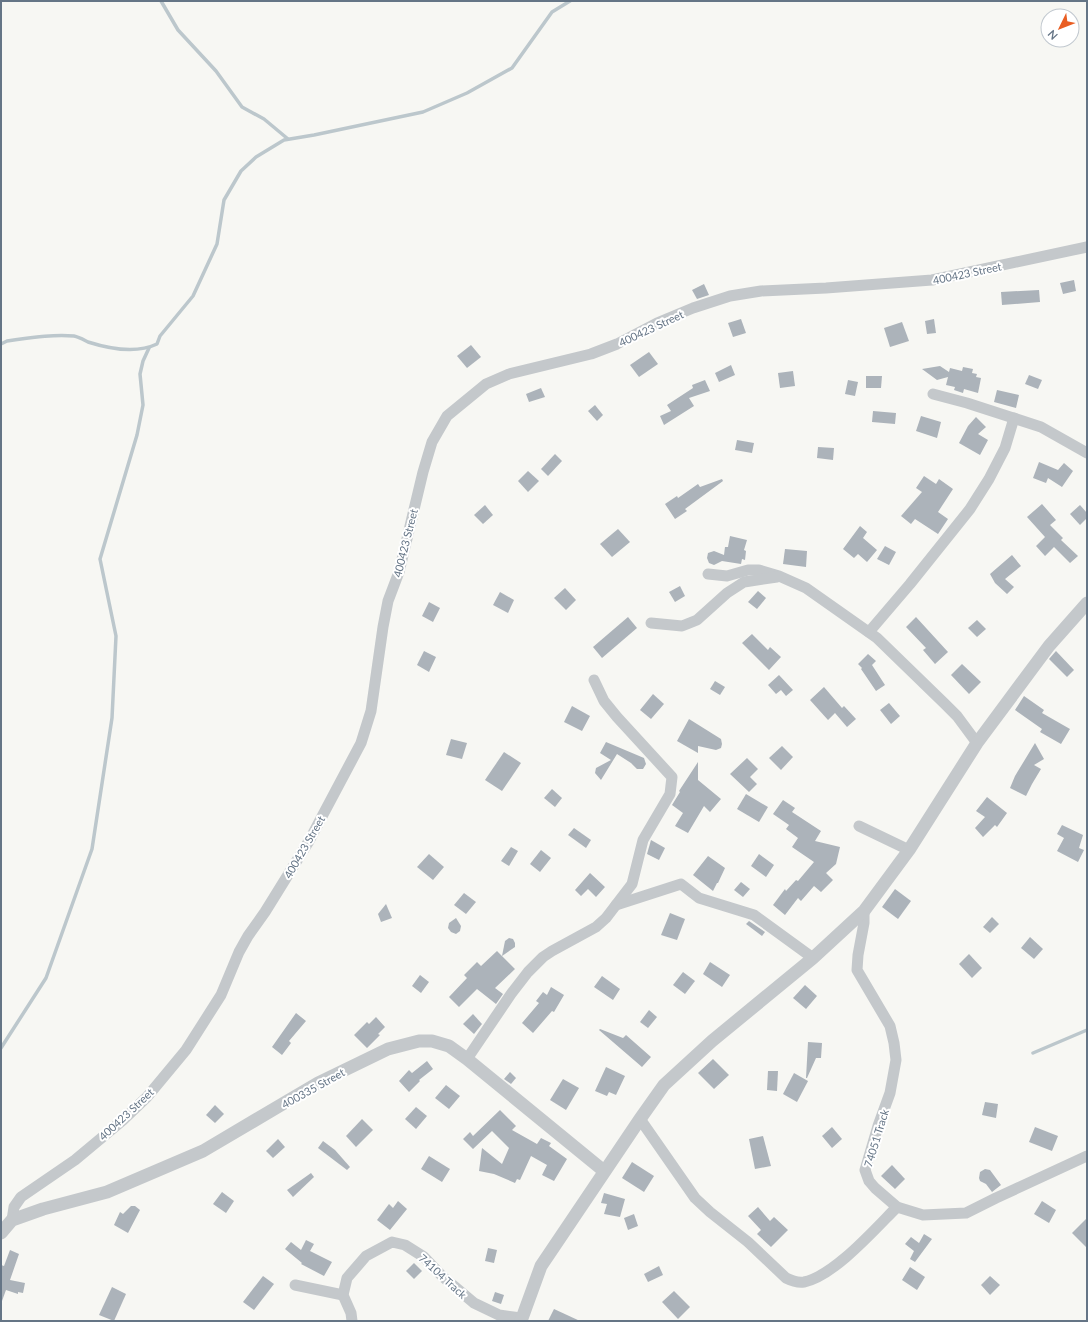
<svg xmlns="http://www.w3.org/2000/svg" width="1088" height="1322" viewBox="0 0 1088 1322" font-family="Lato,sans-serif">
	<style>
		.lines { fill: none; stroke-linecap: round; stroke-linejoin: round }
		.stream { stroke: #bcc7cc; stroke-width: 3.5 }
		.building { fill: #acb3ba }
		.minor { stroke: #c4c8cb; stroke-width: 11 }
		.tertiary { stroke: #c4c8cb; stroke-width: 13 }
		.labels { text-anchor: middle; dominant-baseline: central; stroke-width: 4; stroke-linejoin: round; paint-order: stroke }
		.street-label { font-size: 11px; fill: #657586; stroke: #fff }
	</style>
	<rect width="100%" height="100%" fill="#f7f7f3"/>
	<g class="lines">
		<g class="stream">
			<polyline points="161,1 178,30 216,71 242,107 264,119 288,139"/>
			<path d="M1,344L7,341C29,338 52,334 74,336C79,337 84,340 88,342C110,349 136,354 157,344L160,336L193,296L217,244L224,200L241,171L256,157L284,140L314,135L423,112L467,93L512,68L552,12L570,1"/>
			<polyline points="1,1048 46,978 92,849 112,718 116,636 100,559 137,435 143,405 140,374 143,361 149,348"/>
			<polyline points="1033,1053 1087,1030"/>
		</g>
	</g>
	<g class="building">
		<polygon points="1074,280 1076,291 1063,294 1060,283"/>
		<polygon points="704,284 709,295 697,299 692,290"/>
		<polygon points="1039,290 1040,302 1002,305 1001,292"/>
		<polygon points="741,319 746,333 733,337 728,323"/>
		<polygon points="934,319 936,333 927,334 925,321"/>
		<polygon points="902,322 909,341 890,347 884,328"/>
		<polygon points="471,345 481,357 467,368 457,356"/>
		<polygon points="649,352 658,364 639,377 630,365"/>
		<polygon points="731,365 735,375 719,382 715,373"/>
		<polygon points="940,366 949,372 950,368 962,371 963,367 973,369 972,373 977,374 976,377 981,378 978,393 964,389 963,393 954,390 955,387 946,385 948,377 937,380 922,369"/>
		<polygon points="793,371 795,386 780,388 778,373"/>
		<polygon points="1029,375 1042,380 1038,389 1025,384"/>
		<polygon points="866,376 882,376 881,388 866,388"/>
		<polygon points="705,380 710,391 689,398 694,406 664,425 660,416 671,411 667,405 693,388 692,385"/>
		<polygon points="848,380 858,382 855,396 845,394"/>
		<polygon points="541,388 545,397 529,402 526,394"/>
		<polygon points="997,390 1019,395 1016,408 994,402"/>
		<polygon points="595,405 603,415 597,421 588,411"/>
		<polygon points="873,411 896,413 895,424 872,422"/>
		<polygon points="921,416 941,422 937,438 916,431"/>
		<polygon points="976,417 986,427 978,434 988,440 980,455 959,443 968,426"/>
		<polygon points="737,440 754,443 752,453 735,450"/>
		<polygon points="818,447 834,448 833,460 817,458"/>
		<polygon points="555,454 562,461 548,476 541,469"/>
		<polygon points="1039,462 1058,470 1064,463 1073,471 1062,487 1048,478 1046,483 1033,478"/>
		<polygon points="528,471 539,481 528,492 518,481"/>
		<polygon points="924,476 936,484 939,479 953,489 938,512 948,519 938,534 915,519 911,524 901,516 922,492 916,488"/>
		<polygon points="722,479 723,481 685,509 687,511 675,519 665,504 677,496 678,498 698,484 700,487"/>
		<polygon points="1042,504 1056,520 1050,525 1063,538 1061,540 1078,556 1070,563 1054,547 1045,556 1036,546 1045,537 1027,517"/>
		<polygon points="485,505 493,515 483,524 474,515"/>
		<polygon points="1080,505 1087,513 1087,518 1080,525 1070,514"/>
		<polygon points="860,526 867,532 863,538 877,550 867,562 858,554 854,558 843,549"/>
		<polygon points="618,529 630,542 612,557 600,544"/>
		<polygon points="730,536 747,540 744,550 746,551 745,560 742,559 741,564 722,561 714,565 709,563 707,558 708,553 714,551 724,555 725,547 728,547"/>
		<polygon points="885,546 896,552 889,565 877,559"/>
		<polygon points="785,549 807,551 806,567 783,564"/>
		<polygon points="1012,555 1021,566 1005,579 1014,587 1007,594 995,583 990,574"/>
		<polygon points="680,586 685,596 675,602 669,592"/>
		<polygon points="565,588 576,600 566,610 554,598"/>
		<polygon points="758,591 766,598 757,609 748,602"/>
		<polygon points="500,592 514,600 508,613 493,605"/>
		<polygon points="429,602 440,608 433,622 422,616"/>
		<polygon points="628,617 637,628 602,658 593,647"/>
		<polygon points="916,617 948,652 935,664 923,650 926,648 906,627"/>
		<polygon points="977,620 986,629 977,637 968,628"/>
		<polygon points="752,634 768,650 770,647 781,657 769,670 742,643"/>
		<polygon points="424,651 436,657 429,672 417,665"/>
		<polygon points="1056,651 1074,670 1067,677 1049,659"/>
		<polygon points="868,654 876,661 872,665 885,685 876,691 861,669 862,668 858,664"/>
		<polygon points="962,664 981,682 969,694 951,675"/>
		<polygon points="779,675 793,690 786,696 781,690 776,694 768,685"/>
		<polygon points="715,681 725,687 720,695 710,689"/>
		<polygon points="824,687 842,708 844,706 856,719 847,727 835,713 828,720 810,700"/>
		<polygon points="653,694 664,704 651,719 640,710"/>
		<polygon points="1024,696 1044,710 1042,713 1070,729 1061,744 1040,732 1042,729 1015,710"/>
		<polygon points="889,703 900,716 891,724 880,710"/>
		<polygon points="572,706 590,716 582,731 564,722"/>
		<polygon points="689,719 721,739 722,744 721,748 716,750 698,746 698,753 677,741"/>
		<polygon points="451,739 467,743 462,759 446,755"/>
		<polygon points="606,742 644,758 646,764 643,769 637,769 631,763 617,754 601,780 595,773 596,768 611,760 600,753"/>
		<polygon points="1035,743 1044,759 1034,765 1041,769 1032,784 1026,796 1010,788 1015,776"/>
		<polygon points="782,746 793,757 781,770 769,758"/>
		<polygon points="504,752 521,763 502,791 485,780"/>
		<polygon points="747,758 758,769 750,777 757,784 749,792 730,774"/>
		<polygon points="698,762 698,780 721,799 710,812 704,806 688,833 675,826 683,813 672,805 680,792 679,791"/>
		<polygon points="552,789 562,798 555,807 544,798"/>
		<polygon points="746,794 768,807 759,822 737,809"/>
		<polygon points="987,797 1007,813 997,827 995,825 983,837 975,828 985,817 976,811"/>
		<polygon points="783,800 795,808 792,812 821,831 815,841 840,847 836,864 826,873 833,880 821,892 814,886 801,901 798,898 785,915 773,905 785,889 786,891 796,880 798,881 814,862 792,847 798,838 786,829 789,825 773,814"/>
		<polygon points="1062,825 1083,835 1079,848 1084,850 1078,862 1057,851 1064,838 1057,834"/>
		<polygon points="574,828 591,840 586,848 568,835"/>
		<polygon points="651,840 665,848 659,860 647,854"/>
		<polygon points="511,847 518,851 509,866 501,861"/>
		<polygon points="541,850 551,858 540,872 530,864"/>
		<polygon points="429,854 444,867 433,880 417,867"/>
		<polygon points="759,854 774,865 766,877 751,866"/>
		<polygon points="708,856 725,868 718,883 717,883 713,891 693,875"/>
		<polygon points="590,873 605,887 596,897 588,889 581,896 575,890"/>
		<polygon points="741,882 750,889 743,897 734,890"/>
		<polygon points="895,889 911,901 898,919 882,907"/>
		<polygon points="464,893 476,902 466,914 454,905"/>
		<polygon points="386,904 392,918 381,922 378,914"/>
		<polygon points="670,913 685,919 677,940 661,935"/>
		<polygon points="992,917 999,924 990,933 983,927"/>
		<polygon points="456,918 461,926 460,931 456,934 451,932 448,928 449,923"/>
		<polygon points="749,921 765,932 762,936 746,924"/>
		<polygon points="1030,937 1043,949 1034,959 1021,948"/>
		<polygon points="509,938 513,939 515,943 515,947 502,956 505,941"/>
		<polygon points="497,951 515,969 495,988 503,994 496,1004 477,989 459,1007 449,997 467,978 464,975 477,962 481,966"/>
		<polygon points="969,954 982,968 972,978 959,964"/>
		<polygon points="710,962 730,975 722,987 703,974"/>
		<polygon points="683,972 695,981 685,994 673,985"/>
		<polygon points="420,975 429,982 421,993 412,986"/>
		<polygon points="602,976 620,989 613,1000 594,987"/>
		<polygon points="805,985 817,996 806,1009 793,998"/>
		<polygon points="551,987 564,995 554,1012 552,1011 533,1033 522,1023 539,1003 536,1001 543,992 547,995"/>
		<polygon points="649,1010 657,1017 648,1028 640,1022"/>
		<polygon points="296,1013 306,1021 289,1041 291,1043 282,1055 272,1047"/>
		<polygon points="473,1014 482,1024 474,1034 463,1024"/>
		<polygon points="376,1017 385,1027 378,1034 380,1035 367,1048 354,1035 367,1022 369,1024"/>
		<polygon points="600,1029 623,1038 626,1035 651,1057 642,1067 599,1030"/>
		<polygon points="808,1042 822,1043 821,1058 816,1058 807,1078 806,1078"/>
		<polygon points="713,1059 729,1075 714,1089 698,1073"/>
		<polygon points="427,1061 433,1069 419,1080 420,1081 409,1092 399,1081 409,1070 412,1073"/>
		<polygon points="606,1067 625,1076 616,1095 609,1092 607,1096 595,1091"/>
		<polygon points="768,1071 778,1071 777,1091 767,1090"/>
		<polygon points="510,1072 516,1078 511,1084 504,1079"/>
		<polygon points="794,1073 808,1081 797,1102 783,1094"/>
		<polygon points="563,1079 579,1088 566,1110 550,1100"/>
		<polygon points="446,1085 460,1096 449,1109 435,1098"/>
		<polygon points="985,1102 998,1104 996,1118 982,1115"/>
		<polygon points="215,1105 224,1114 215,1123 206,1115"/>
		<polygon points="416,1107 427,1116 416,1129 405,1119"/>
		<polygon points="500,1110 516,1126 512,1130 537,1144 541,1138 551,1143 549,1146 567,1159 554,1181 542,1175 547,1165 531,1156 520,1180 517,1179 515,1183 494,1174 479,1171 482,1148 502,1164 509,1148 492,1131 473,1149 463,1139 470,1132 473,1136"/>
		<polygon points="362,1119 373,1130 356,1147 346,1136"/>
		<polygon points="832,1127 842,1139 832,1148 822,1136"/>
		<polygon points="1035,1127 1058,1136 1052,1151 1029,1142"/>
		<polygon points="763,1136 771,1166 755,1169 749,1139"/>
		<polygon points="278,1139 285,1147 273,1158 266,1151"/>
		<polygon points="323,1141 335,1150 350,1167 347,1170 318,1148"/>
		<polygon points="429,1156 450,1169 442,1182 421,1169"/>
		<polygon points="632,1162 654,1176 644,1192 622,1178"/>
		<polygon points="892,1165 905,1179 895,1189 881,1176"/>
		<polygon points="985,1169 990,1170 1001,1185 992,1192 986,1184 980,1181 979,1178 980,1172"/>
		<polygon points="311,1173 314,1177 293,1197 287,1190"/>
		<polygon points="222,1192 234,1201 226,1213 213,1204"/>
		<polygon points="604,1193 625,1199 620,1217 604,1214 607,1204 601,1203"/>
		<polygon points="398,1201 407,1209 390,1230 377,1220 389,1204 393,1208"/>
		<polygon points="1042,1201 1056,1210 1049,1223 1034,1214"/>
		<polygon points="131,1206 135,1206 140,1210 128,1233 114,1225 120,1212 123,1214"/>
		<polygon points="758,1207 770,1221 774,1217 788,1230 771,1247 757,1234 761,1230 748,1216"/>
		<polygon points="634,1214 638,1226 628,1230 624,1218"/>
		<polygon points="1087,1218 1087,1248 1072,1233"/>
		<polygon points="924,1234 932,1239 915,1262 910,1259 914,1251 905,1244 911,1237 919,1243"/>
		<polygon points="306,1240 314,1244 310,1251 332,1262 324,1276 301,1264 302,1263 285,1249 291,1242 301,1250"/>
		<polygon points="488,1248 497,1250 494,1263 485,1261"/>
		<polygon points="10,1250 19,1254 10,1280 25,1283 23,1293 18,1292 18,1294 6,1290 2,1301 1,1301 1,1265 4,1266"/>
		<polygon points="414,1263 422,1271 414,1279 406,1271"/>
		<polygon points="659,1266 663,1275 648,1282 644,1274"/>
		<polygon points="910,1267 925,1277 917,1290 902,1280"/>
		<polygon points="263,1276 274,1284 254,1310 243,1302"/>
		<polygon points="990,1276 1000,1285 990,1295 981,1285"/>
		<polygon points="112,1287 126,1294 114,1321 99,1315"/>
		<polygon points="674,1291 690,1307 678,1319 662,1302"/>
		<polygon points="495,1292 504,1295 501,1304 492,1301"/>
		<polygon points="554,1309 580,1321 548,1321"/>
	</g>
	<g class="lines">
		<g class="minor">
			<polyline points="933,394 967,403 1041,427 1087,453"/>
			<polyline points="708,574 727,576 748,570 759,570 779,576 806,588 877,638 945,704 957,716 977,743"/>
			<polyline points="651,623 682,626 697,620 727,593 744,582 777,577"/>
			<polyline points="869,632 910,584 970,509 989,479 1005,448 1014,418"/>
			<polyline points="859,826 909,850"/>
			<polyline points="616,905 681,884 699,898 754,915 813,958"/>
			<polyline points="864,911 864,923 858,955 857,970 890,1026 894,1043 896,1060 890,1093 878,1126 865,1170 869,1181 875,1188 897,1207 923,1215 966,1213 996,1198 1087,1156"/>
			<polyline points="467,1059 511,994 528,972 543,957 552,951 596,927 606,918 632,884 643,840 670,794 672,777 617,717 604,701 594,680"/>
			<path d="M640,1119L695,1198L710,1212L748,1242L786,1278C792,1281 797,1283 804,1282C834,1276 875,1229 897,1207"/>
			<polyline points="12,1220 14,1207 21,1197 75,1160 123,1120 147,1097 186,1050 221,995 239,952 248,936 265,912 309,841 361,743 371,711 383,627 388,601 399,572 423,472 432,442 447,416 486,384 509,374 591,354 617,344 657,323 693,308 730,296 761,291 826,288 932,280 1087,247"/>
			<polyline points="295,1285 343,1295"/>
			<polyline points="352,1321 351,1313 343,1295 347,1278 366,1256 392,1242 405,1245 424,1257 442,1276 474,1303 499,1315 521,1318 522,1321"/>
		</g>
		<g class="tertiary">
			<polyline points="1,1233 12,1220 43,1209 107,1192 203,1151 318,1083 388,1049 419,1041 432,1041 449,1046 467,1059 604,1171"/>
			<polyline points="521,1321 541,1266 640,1119 664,1085 712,1041 813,958 864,911 909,850 977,743 1049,646 1087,603"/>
		</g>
	</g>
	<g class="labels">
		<g class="street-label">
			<text transform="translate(967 273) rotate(-12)">400423 Street</text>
			<text transform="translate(651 328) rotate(-25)">400423 Street</text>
			<text transform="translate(405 543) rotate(-76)">400423 Street</text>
			<text transform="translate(304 847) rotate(-60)">400423 Street</text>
			<text transform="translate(313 1088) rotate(-29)">400335 Street</text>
			<text transform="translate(126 1114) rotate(-43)">400423 Street</text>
			<text transform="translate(876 1138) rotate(-73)">74051 Track</text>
			<text transform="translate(443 1276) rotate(42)">74104 Track</text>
		</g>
	</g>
	<rect width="1088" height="1322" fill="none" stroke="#657586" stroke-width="4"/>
	<g transform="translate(1060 28) rotate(227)"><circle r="19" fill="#ffffff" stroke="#c1c8cf"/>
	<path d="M0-3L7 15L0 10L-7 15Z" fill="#e95d22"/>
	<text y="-6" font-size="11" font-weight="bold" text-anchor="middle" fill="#657586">N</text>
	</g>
</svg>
